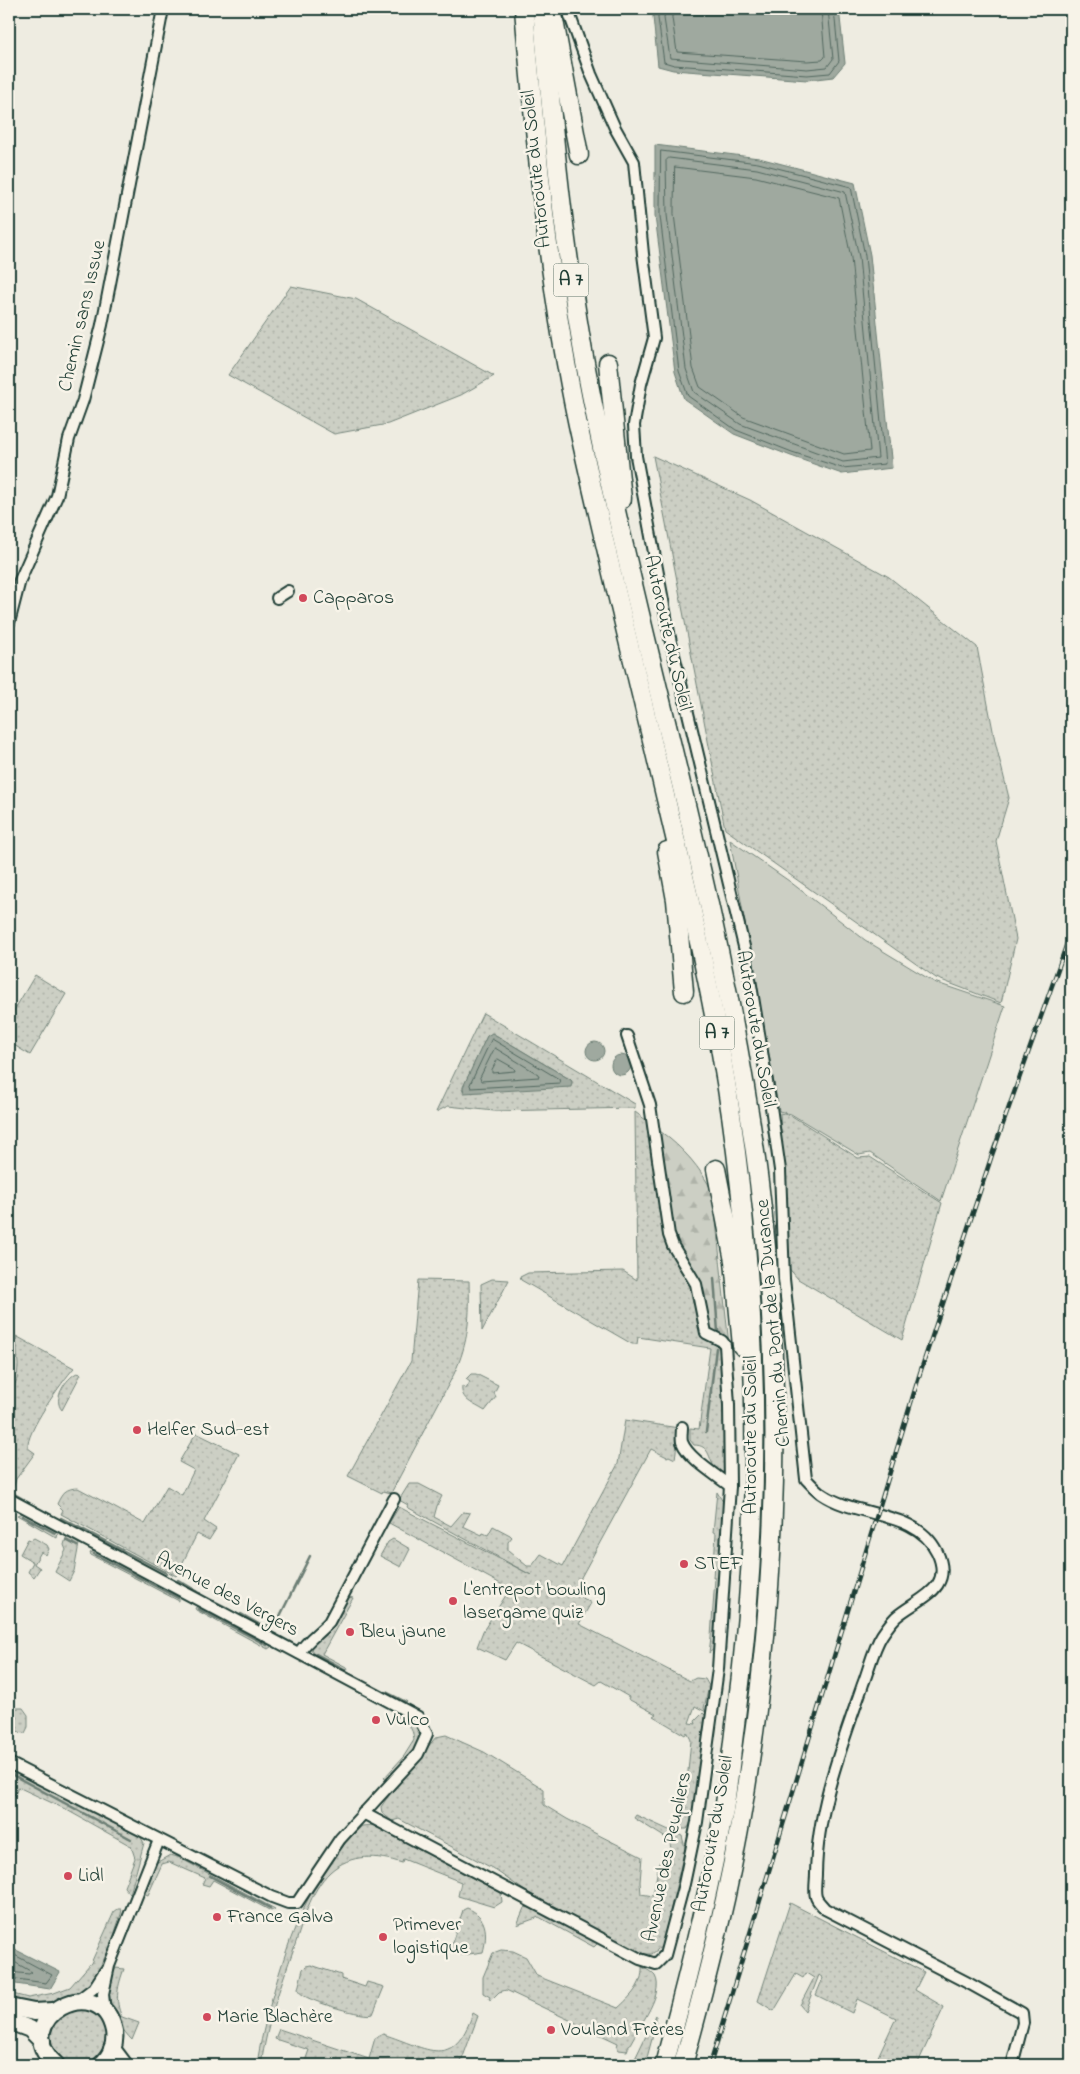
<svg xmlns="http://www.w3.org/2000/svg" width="1080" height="2074" viewBox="0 0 1080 2074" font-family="'Indie Flower',sans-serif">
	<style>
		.grass { fill: url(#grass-dots); stroke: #76867c; fill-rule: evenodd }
		.forest { fill: url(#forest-firs); stroke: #76867c }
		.garden { fill: #cccfc4; stroke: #76867c }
		.water { fill: #9fa99f; stroke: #6c7e74 }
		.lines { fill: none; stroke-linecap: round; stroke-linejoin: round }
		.shore { stroke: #52685f; stroke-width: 1 }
		.stream { stroke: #6c7e74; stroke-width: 2.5 }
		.minor-casing { stroke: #1f3d34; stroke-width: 14 }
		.primary-casing { stroke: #1f3d34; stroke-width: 20 }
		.motorway-casing { stroke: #1f3d34; stroke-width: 21 }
		.minor { stroke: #f7f3e8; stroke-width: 10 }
		.primary { stroke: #f7f3e8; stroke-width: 16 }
		.motorway { stroke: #f7f3e8; stroke-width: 18 }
		.rail-casing { stroke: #1f3d34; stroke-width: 4.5 }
		.rail { stroke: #f7f3e8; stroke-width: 2.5; stroke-dasharray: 8; stroke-linecap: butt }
		.poi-dot { fill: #d1495b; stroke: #f7f3e8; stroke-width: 2 }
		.labels { text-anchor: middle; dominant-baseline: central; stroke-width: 5; stroke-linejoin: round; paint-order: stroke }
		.shield { fill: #f7f3e8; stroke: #60746a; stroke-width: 1 }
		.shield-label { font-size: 19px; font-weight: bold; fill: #1f3d34 }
		.street-label { font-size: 20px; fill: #1f3d34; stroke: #f7f3e8 }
		.poi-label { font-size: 20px; fill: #1f3d34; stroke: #f7f3e8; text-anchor: start }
	</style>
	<defs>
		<pattern id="grass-dots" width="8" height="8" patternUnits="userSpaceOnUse" patternTransform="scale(1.25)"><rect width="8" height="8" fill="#cccfc4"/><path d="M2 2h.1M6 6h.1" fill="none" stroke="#afb3a9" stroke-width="1.8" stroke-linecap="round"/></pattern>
		<pattern id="forest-firs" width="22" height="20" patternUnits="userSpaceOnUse" patternTransform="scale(1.25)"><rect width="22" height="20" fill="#cccfc4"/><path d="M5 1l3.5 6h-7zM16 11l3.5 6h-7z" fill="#afb3a9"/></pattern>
	</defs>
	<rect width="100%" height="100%" fill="#eeece1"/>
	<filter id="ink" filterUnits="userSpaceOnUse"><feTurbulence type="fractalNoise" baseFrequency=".02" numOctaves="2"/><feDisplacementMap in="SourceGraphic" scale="10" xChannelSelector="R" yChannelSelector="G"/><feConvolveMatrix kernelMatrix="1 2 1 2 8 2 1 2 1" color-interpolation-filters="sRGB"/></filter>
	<g filter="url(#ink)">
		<g class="grass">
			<polygon points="291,286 356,299 494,376 461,395 388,424 334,434 228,375"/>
			<polygon points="653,456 750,500 889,577 977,647 995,741 1009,798 996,841 1016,939 1001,1003 936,978 725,829"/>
			<polygon points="35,975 66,994 30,1055 9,1042 9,1019"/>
			<path d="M483,1013L635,1104V1108L494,1111L448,1106L436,1112ZM494,1034L571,1080L572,1082L462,1090L487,1036Z"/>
			<path d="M635,1112L650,1123L685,1270L698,1303L697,1316L699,1329L710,1341L718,1342L722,1344L726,1475C722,1473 717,1471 715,1468C708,1458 710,1445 694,1445L690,1440V1428L699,1429L710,1348L638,1337L637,1344H632L521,1280L520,1277L528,1273L623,1271L637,1280Z"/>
			<polygon points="780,1113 792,1116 858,1158 870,1157 942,1203 902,1340 798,1279 787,1266"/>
			<polygon points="492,1279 509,1280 482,1331 481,1284"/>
			<path d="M418,1280L469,1281C470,1316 469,1342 454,1374L391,1493L383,1491L382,1493L348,1476L411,1361Z"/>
			<path d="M16,1336L74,1368C63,1380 25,1433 28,1448L35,1453L16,1479L13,1489L9,1487V1398L17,1379L18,1365Z"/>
			<path d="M77,1373L81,1374L62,1410C52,1399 66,1378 77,1373Z"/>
			<path d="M471,1374H476L498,1385L494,1393L496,1397L485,1411C474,1404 460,1400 462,1386L466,1389L470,1382L466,1379Z"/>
			<path d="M625,1420L679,1428L675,1459L669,1456L667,1457L651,1449L573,1592L591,1603L579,1624L690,1681L696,1678L705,1679L709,1686L704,1708L706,1712L695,1706L689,1723L696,1724L695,1721L703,1713L706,1716C704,1735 698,1818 687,1829H677L688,1771L691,1740L687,1732L685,1735L653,1716L656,1714L628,1699L629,1697L601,1681L596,1685L516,1643L505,1660L477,1647L483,1631L510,1589L389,1523L399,1507L531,1575L407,1507L408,1505L399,1500L409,1484H419L442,1496L437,1506L434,1517L451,1526L463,1512L470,1513L463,1526L482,1535L483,1533L488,1535L493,1526L510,1535L512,1537L508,1542V1550L527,1566H532L541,1554L563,1566L618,1464Z"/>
			<path d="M196,1433L239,1454L204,1521L216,1529L209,1540L197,1534L176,1576L61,1514L63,1510L57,1504C62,1493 66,1488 78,1488L145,1524L167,1486L182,1495L194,1470L179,1462Z"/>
			<polygon points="717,1492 723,1502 716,1647 709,1653 711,1637 715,1578 713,1578 716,1533 713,1532"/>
			<polygon points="22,1513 26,1514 55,1529 58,1533 57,1538 17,1515"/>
			<polygon points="34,1538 47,1545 49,1549 46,1555 41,1552 34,1564 40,1568 34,1577 28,1572 33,1562 20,1554 28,1539 31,1540"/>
			<polygon points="66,1538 71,1538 79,1544 74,1571 69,1581 55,1572 66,1550 64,1545"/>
			<polygon points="393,1539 410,1549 401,1567 380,1556 388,1542"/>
			<polygon points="94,1551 179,1596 179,1601 91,1555 90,1553"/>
			<polygon points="349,1597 353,1598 322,1654 348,1668 345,1674 316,1657 311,1649 312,1645 326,1634"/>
			<polygon points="198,1606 268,1642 271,1647 268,1649 196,1610 195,1608"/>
			<path d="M14,1708H23L28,1715V1727L25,1733C17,1733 14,1728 10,1722Z"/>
			<path d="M397,1711C442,1727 407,1761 389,1781L384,1778L404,1756L414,1740C413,1727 407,1722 396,1716Z"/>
			<polygon points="446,1735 484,1752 544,1789 544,1805 567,1819 642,1857 640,1882 641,1894 653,1896 659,1863 671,1848 669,1840 634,1818 636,1815 682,1836 685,1848 662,1946 652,1954 642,1954 528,1893 492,1868 399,1819 392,1821 382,1813 381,1807 387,1798 436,1737"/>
			<polygon points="9,1767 140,1836 144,1843 130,1894 124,1887 135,1858 131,1846 65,1809 18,1787 15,1795 9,1792"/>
			<path d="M373,1825L501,1893L502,1902L494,1907L458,1896L461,1882L403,1859L402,1863C377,1855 351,1853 330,1872C310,1891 303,1922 294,1948C280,1987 267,2024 261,2065H257C260,2042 266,2020 272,1998C290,1933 312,1873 362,1826Z"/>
			<polygon points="170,1855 178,1857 275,1909 271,1911 213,1880 209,1886 202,1884 205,1878 169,1862 162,1864 148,1895 143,1893 156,1863"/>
			<polygon points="790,1903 924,1972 915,1990 944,2007 917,2065 876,2065 875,2063 896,2018 857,1999 852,2013 816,1995 823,1978 819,1975 805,2011 800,2005 814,1978 806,1973 803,1978 796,1974 774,2011 758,2001"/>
			<polygon points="528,1907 536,1911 598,1943 594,1947 539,1917 517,1925 524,1908"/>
			<path d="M467,1908C487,1916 488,1933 483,1952L462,1955L449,1952L463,1910Z"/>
			<polygon points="118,1909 122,1909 121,1914 110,1947 98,1971 88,1986 78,1993 44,2006 9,2000 9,1993 28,1998 54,1993 70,1987 91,1963 114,1912"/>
			<path d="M501,1950L513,1951L526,1957L537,1976L618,2008C630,1997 643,1985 642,1967C646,1969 652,1972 655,1976C666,1995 633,2033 627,2051L619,2050L617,2047L618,2043L506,1990L499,1992L491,2000L489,1999L490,1997L483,1993V1977L493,1953Z"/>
			<path d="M311,1965L341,1975V1979L365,1987L367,1982L384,1987L373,2014C365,2018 310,2001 303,1995C300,1993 299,1992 298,1989L303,1969L306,1966Z"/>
			<path d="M116,1968L124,1969C118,1985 114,2000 122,2017L139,2023L132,2040C114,2022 101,1992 116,1968Z"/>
			<circle cx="79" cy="2037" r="28"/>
			<path d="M473,2013L478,2016L460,2065H332L320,2061L304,2064L309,2050L275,2039L279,2029L369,2059L375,2038L383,2034C429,2049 453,2071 473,2013Z"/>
			<polygon points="656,2015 656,2024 645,2065 632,2065"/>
		</g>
		<path class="forest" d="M660,1131C684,1149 700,1167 713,1193L729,1345L710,1332C700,1301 684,1273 675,1242C665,1210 663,1165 660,1131Z"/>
		<polygon class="garden" points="730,840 789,881 865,940 934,982 1005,1006 941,1201 870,1153 859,1155 791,1114 779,1111"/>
		<g class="water">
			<polygon points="654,9 839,9 845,63 833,77 807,80 673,70 658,66 653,17"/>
			<polygon points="655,145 759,158 855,183 870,255 892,468 842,474 791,456 734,434 684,399 675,372 655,216"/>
			<polygon points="492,1033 571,1080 572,1082 571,1087 464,1093 463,1087 487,1036"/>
			<circle cx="595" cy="1051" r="9"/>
			<circle cx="621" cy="1065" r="10"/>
			<polygon points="10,1947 60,1972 50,1989 9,1983"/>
		</g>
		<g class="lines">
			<g class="shore">
				<polyline points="658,9 658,18 664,62 674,65 807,75 830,73 839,61 834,9"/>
				<polyline points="665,9 664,18 670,58 807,69 827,67 833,59 828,9"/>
				<polyline points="672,9 672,18 677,52 807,61 822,60 825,57 821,9"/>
				<polygon points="661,151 758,163 851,187 865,256 885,464 842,468 792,452 736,430 688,396 679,371 660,216"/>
				<polygon points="669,158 757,169 845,192 859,257 878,458 843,462 740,424 694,392 686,369 667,215 666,161"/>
				<polygon points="675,167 756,177 839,198 851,258 870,451 844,454 743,417 700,387 693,368 674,214"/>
				<polygon points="492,1039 559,1079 560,1083 471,1088 470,1085"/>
				<polygon points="495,1048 538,1074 539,1077 481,1081 480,1078"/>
				<polygon points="498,1059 514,1068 515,1071 492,1073 492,1070"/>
				<polyline points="9,1952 52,1975 46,1983 9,1978"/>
				<polyline points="9,1959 32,1972 29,1974 9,1972"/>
			</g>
			<g class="stream">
				<polyline points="714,1278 718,1332"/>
				<polyline points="706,1432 716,1348"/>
				<polyline points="9,1491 23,1499"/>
				<polyline points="22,1516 55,1533"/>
				<polyline points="61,1518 166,1573"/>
				<polyline points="66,1540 77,1546"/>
				<polyline points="94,1554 178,1598"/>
				<polyline points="178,1580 200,1593"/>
				<polyline points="214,1601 226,1607"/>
				<polyline points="198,1609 267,1645"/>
				<polyline points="241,1614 262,1626 276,1624 310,1556"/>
				<polyline points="316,1654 346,1670"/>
				<polyline points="386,1692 406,1702"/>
				<polyline points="9,1773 131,1839"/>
				<polyline points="210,1876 270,1908"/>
			</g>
			<defs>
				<g id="minor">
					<path d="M569,9L570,16L591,74L615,128L634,162L643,254L654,338L641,384L634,425L636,456L670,638L746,955L770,1100L780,1170L784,1279L806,1479C811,1484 816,1490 822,1494C857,1518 917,1510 937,1552C955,1590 918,1598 896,1617C891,1622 886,1629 882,1635C873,1649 869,1669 863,1684C842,1745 817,1809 816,1874C816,1881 814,1891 816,1897C817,1901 823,1906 825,1909L970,1984L1022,2013L1023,2023L1012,2065"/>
					<polyline points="277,598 288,591"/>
					<polyline points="9,623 20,580 57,496 69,439 83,400 102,325 163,9"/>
					<path d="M682,1427C682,1431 681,1438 682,1442C688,1458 716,1475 730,1486"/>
					<polyline points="9,1499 392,1703 418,1717 427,1734 418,1754 340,1839 297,1903 288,1903 272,1897 9,1763"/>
					<path d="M299,1653C307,1640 319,1633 329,1622L394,1499"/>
					<polyline points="363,1813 640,1959 656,1964 665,1955 684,1884 697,1822 718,1669 730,1486 729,1405 725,1345 722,1341 706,1333 696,1284 673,1246 669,1235 650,1105 627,1036"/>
					<polyline points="77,2001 94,1988 105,1971"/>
					<polyline points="105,2012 103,1994 109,1966 159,1840"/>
				</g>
				<g id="primary">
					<polyline points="9,2007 34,2012 53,2011"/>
					<polyline points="9,2021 30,2029 42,2041"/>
					<polyline points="112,2049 124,2065"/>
					<path d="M56,2065C5,2020 101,1967 114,2031C116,2044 111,2057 101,2065"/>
				</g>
				<g id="motorway">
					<path d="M524,9C536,148 549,288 578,425C606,554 639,683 669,812C696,925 722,1038 736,1152C760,1340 761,1528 736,1717C732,1748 729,1779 724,1810C708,1896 687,1981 664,2065"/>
					<path d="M542,9C554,145 567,280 595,414C645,661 720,902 755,1152C785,1366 779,1586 744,1800C730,1889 707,1978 683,2065"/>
					<polyline points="553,15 579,155"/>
					<polyline points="608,363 622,499"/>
					<polyline points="667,851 676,900 684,992"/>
					<polyline points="716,1169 734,1261 742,1346"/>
				</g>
			</defs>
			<use href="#minor" class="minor-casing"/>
			<use href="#primary" class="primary-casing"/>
			<use href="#motorway" class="motorway-casing"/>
			<use href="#minor" class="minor"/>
			<use href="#primary" class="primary"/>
			<use href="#motorway" class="motorway"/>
			<defs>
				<polyline id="rail" points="710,2065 920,1373 992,1155 1071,932"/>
			</defs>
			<use href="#rail" class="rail-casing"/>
			<use href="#rail" class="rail"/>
		</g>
	</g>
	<g class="poi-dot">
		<circle cx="303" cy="598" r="5"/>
		<circle cx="137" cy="1430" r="5"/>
		<circle cx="684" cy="1564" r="5"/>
		<circle cx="453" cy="1601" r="5"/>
		<circle cx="350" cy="1632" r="5"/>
		<circle cx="376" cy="1720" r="5"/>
		<circle cx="68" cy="1876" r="5"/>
		<circle cx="217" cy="1917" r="5"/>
		<circle cx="383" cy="1937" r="5"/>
		<circle cx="207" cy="2017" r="5"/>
		<circle cx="551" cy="2030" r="5"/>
	</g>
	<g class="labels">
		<g class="shield">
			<rect x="553.5" y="263.5" width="35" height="33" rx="4"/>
			<rect x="699.5" y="1016.5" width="35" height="33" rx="4"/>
		</g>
		<g class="shield-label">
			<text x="571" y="280">A 7</text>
			<text x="717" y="1033">A 7</text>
		</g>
		<g class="street-label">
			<text transform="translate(537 169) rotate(-96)">Autoroute du Soleil</text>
			<text transform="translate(83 316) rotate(-77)">Chemin sans Issue</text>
			<text transform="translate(667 633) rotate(77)">Autoroute du Soleil</text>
			<text transform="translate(755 1029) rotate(80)">Autoroute du Soleil</text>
			<text transform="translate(774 1323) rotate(-95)">Chemin du Pont de la Durance</text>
			<text transform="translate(751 1435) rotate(-90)">Autoroute du Soleil</text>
			<text transform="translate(227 1595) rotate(28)">Avenue des Vergers</text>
			<text transform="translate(714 1834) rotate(-80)">Autoroute du Soleil</text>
			<text transform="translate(668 1857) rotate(-78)">Avenue des Peupliers</text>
		</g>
		<g class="poi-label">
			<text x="313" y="598">Capparos</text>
			<text x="147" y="1430">Helfer Sud-est</text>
			<text x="694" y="1564">STEF</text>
			<text x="463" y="1590">L'entrepot bowling<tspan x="463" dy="23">lasergame quiz</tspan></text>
			<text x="360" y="1632">Bleu jaune</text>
			<text x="386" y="1720">Vulco</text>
			<text x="78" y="1876">Lidl</text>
			<text x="227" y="1917">France Galva</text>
			<text x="393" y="1925">Primever<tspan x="393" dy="23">logistique</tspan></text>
			<text x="217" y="2017">Marie Blachère</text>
			<text x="561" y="2030">Vouland Frères</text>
		</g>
	</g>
	<rect width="1080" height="2074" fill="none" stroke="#f7f3e8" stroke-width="30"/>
	<rect x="15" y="15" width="1050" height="2044" fill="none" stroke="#1f3d34" stroke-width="2" filter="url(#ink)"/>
</svg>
